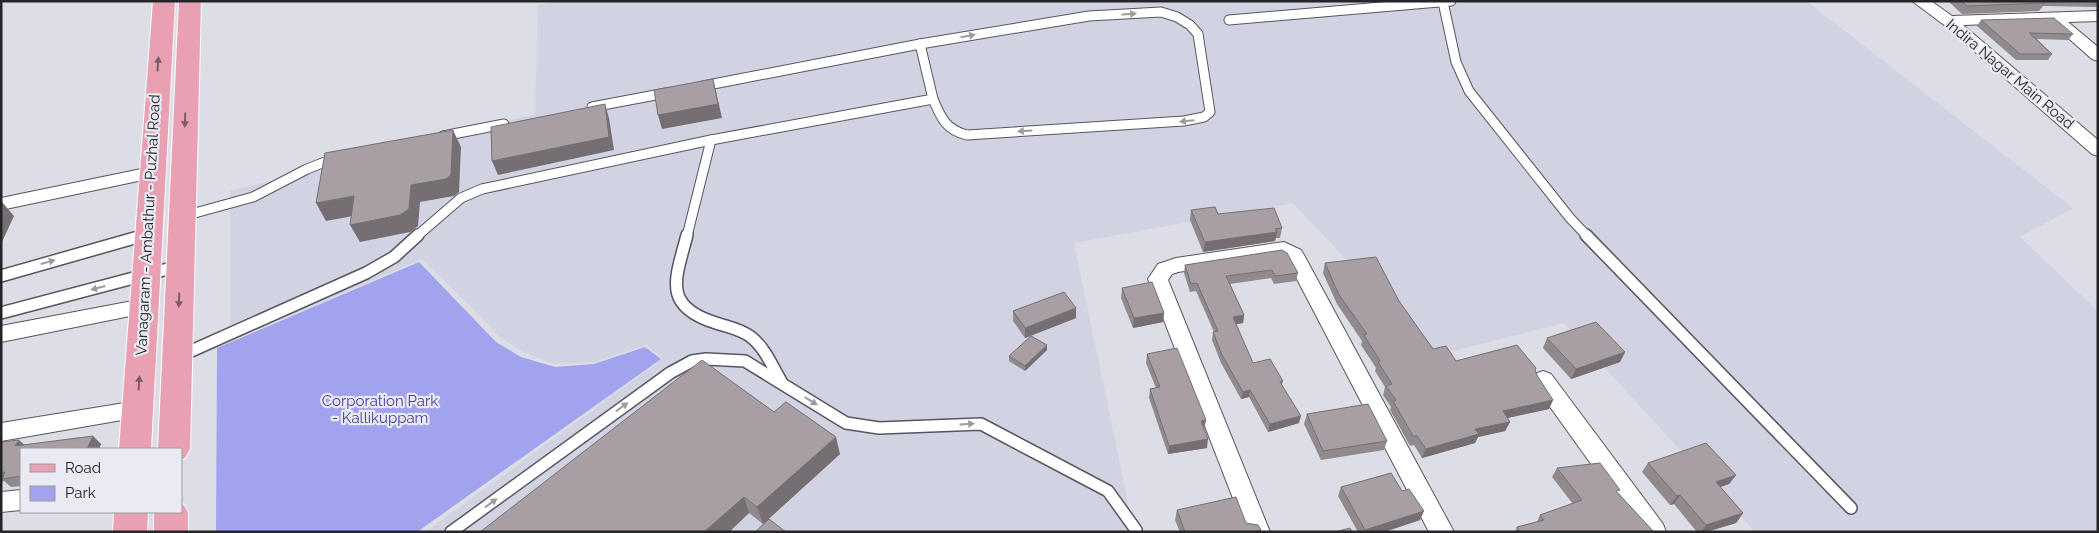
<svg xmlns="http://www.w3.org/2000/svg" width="2099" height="533" viewBox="0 0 2099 533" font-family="Raleway,sans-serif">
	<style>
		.built { fill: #d1d2e2 }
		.green { fill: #a1a3ef }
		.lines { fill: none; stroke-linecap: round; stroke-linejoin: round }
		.service-far1-casing { stroke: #56565e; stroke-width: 11 }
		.service-casing { stroke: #56565e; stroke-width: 14 }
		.minor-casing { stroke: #56565e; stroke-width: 2 }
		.primary-casing { stroke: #fff; stroke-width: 2 }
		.service-far1 { stroke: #fff; stroke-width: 9 }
		.service { stroke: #fff; stroke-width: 11 }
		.minor { fill: #fff; fill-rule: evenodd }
		.primary { fill: #e9a0b3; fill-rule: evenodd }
		.wall { fill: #90898d }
		.shaded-wall { fill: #756f73 }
		.building { fill: #a79fa4; stroke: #756f73 }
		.oneway { fill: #9c9c9e }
		.oneway2 { fill: #7c5c66 }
		.labels { text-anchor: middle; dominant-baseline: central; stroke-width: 4.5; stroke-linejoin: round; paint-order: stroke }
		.street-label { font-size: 15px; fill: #232427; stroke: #eaeaf3 }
		.park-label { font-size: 15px; fill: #48409b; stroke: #eaeaf3 }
	</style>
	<rect width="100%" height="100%" fill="#dddde6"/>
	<polygon class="built" points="555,1 1806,1 2073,208 2020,237 2098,311 2098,532 1755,532 1564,323 1437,355 1293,203 1074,243 1134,532 425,532 663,359 647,345 594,362 554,364 523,352 497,335 485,321 422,259 313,306 230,339 230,191 535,114 538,5"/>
	<polygon class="green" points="419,262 496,342 521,357 555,367 594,364 645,347 661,359 417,532 216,532 217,348"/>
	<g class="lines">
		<defs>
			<g id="service-far1">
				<polyline points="1443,2 1456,62 1469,91 1570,218 1587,236"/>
				<polyline points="1229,20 1451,1"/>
				<path d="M703,86L920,44L1089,16L1161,12L1177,17L1190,25L1198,34L1210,112L1204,117L1184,121L967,135C946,130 941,118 933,99"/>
				<polyline points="592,107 666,93"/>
				<polyline points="443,136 504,124"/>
				<polyline points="184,216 253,197 307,169 335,158"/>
				<polyline points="140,236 147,234"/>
				<polyline points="417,236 461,198 482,189 711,140 933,99 920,44"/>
				<polyline points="687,236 711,140"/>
			</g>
			<g id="service">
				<path d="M687,235C676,278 661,306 716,323C728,327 741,329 751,337C765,348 772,366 781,381"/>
				<polyline points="1586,235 1851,508"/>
				<polyline points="1,276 145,235"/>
				<polyline points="1,313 179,266"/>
				<polyline points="180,356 366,273 394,257 418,235"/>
				<polyline points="451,532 670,373 692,361 706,359 745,361 846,423 879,428 981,424 1108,491 1136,530 1135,532"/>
			</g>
			<g id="minor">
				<polygon points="1912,1 1931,1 1952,16 2098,11 2098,21 2068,22 2098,47 2098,61 2092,59 2050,22 1963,25 2098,140 2098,156 2092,154 1943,24"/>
				<polygon points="151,167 157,169 160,173 157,177 1,210 1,198"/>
				<polygon points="1284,242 1301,250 1304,255 1454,532 1429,532 1287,260 1281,256 1178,272 1172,274 1168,280 1270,532 1246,532 1148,279 1158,264 1176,258"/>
				<polygon points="143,299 150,302 153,307 150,312 1,342 1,326"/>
				<polygon points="1543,371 1551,374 1663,524 1666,532 1640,532 1535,386 1532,380 1535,374"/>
				<polygon points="137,401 145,404 148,410 145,416 1,441 1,423"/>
				<polygon points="21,490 21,510 1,512 1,492"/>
			</g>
			<g id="primary">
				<polygon points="153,1 175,1 151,449 119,449"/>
				<polygon points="179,1 201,1 190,449 185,458 181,460 181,449 158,449"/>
				<polygon points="181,501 188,512 188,532 154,532 154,512 181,512"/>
				<polygon points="114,512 148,512 147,532 113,532"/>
			</g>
		</defs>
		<use href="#service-far1" class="service-far1-casing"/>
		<use href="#service" class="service-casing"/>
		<use href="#minor" class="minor-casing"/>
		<use href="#primary" class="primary-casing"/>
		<use href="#service-far1" class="service-far1"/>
		<use href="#service" class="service"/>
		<use href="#minor" class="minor"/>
		<use href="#primary" class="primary"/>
	</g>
	<g class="wall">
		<polygon points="1948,1 2098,1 2098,7 2043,6 2039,11 1962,14"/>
		<polygon points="1981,20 2073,34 2068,40 2037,39 2052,54 2048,60 2016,60 1977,26"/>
		<polygon points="1191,210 1218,214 1282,228 1280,238 1276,238 1275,241 1203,252 1190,220"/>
		<polygon points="1282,250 1298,273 1296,281 1274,284 1271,278 1230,284 1244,315 1243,323 1236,324 1253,363 1283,381 1282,385 1299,423 1268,432 1249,397 1241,399 1221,363 1212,340 1213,332 1214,332 1196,291 1190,292 1184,273 1185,265"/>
		<polygon points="1325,263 1399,301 1433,349 1456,361 1535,371 1538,377 1553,400 1549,409 1507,418 1510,422 1505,431 1478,437 1475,443 1422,458 1414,445 1410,446 1390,410 1391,407 1383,395 1385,387 1375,371 1376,368 1361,345 1362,341 1337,304 1323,273"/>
		<polygon points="1122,288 1164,313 1163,322 1133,328 1121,298"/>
		<polygon points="1013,311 1076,318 1025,338 1013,321"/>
		<polygon points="1547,338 1625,352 1620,362 1571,379 1543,348"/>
		<polygon points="1047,350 1025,371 1009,361 1009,356"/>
		<polygon points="1147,354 1206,420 1204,429 1207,448 1168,454 1149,398 1150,389 1156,388 1146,363"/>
		<polygon points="774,412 840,454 763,524 749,513 729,532 480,532"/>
		<polygon points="1307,414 1387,441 1384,450 1321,460 1304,424"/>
		<polygon points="1,442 24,445 101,444 99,449 21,449 21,486 11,487 4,481 1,482"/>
		<polygon points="1648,463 1736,475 1729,484 1720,487 1743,513 1736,523 1706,532 1697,532 1674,504 1670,505 1642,472"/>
		<polygon points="1557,468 1618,493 1654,532 1515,532 1517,527 1537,522 1540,515 1573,504 1552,477"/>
		<polygon points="1341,487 1420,520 1384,532 1358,532 1338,496"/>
		<polygon points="1177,510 1246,523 1261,530 1260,532 1180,532 1175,520"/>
	</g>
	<g class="shaded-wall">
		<polygon points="713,79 722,118 662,129 658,115"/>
		<polygon points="605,104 609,118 614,150 498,175 492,161"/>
		<polygon points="453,130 461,147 459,192 454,196 420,202 418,226 410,232 360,242 350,225 411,185"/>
		<polygon points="354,196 364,214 326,221 316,203"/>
		<polygon points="2,202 14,216 1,244 1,203"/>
		<polygon points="1277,232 1275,241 1203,252 1205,242"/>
		<polygon points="1076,308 1076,318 1025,338 1025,328"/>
		<polygon points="1164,313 1163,322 1133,328 1134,318"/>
		<polygon points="1244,315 1243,323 1232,325 1233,317"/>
		<polygon points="1047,345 1047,350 1025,371 1025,366"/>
		<polygon points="1625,352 1620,362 1571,379 1576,369"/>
		<polygon points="1250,390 1249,397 1241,399 1243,392"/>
		<polygon points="1553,400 1549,409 1498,420 1503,411"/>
		<polygon points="1301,416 1299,423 1268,432 1270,424"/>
		<polygon points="1206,420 1204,429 1201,421"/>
		<polygon points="1510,422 1505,431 1478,437 1475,443 1422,458 1426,449 1475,429"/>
		<polygon points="93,436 101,444 99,449 87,449"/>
		<polygon points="836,437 840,454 763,524 757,507"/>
		<polygon points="1208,439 1207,448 1168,454 1169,446"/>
		<polygon points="19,440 28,448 15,446"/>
		<polygon points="1736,475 1729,484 1709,491 1716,482"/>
		<polygon points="1680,495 1674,504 1670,505 1677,496"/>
		<polygon points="744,497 749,513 729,532 704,532"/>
		<polygon points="1424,511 1420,520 1384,532 1365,532 1365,530"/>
		<polygon points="1743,513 1736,523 1706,532 1701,532 1706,525"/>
	</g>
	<g class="building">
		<polygon points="1962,1 2042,1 2045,3 1967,6"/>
		<polygon points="2054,18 2073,34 2029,33 2052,54 2020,54 1981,20"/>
		<polygon points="713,79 718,104 658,115 654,90"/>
		<polygon points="605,104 609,137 492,161 491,127"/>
		<polygon points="453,130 451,175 446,179 411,185 409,209 400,215 350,225 354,196 316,203 325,153"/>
		<polygon points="1215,207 1218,214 1274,208 1282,228 1275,229 1277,232 1205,242 1191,210"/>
		<polygon points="1282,250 1287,253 1298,273 1275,276 1272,270 1226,276 1244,315 1233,317 1253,363 1270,359 1283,381 1280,382 1301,416 1270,424 1250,390 1243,392 1222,355 1213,332 1218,331 1197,283 1191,284 1185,265"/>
		<polygon points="1376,257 1399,301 1433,349 1446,346 1456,361 1517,345 1536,368 1535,371 1538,377 1553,400 1503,411 1510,422 1475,429 1479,434 1426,449 1417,436 1413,436 1393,401 1396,400 1386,386 1392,384 1378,362 1380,361 1364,335 1367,334 1339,295 1325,263"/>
		<polygon points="1152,282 1164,313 1134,318 1122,288"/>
		<polygon points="1064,292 1076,308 1025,328 1013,311"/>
		<polygon points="1596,322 1625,352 1576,369 1547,338"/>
		<polygon points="1031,336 1047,345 1025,366 1009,356"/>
		<polygon points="1177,348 1206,420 1201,421 1208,439 1169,446 1150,389 1160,387 1147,354"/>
		<polygon points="702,360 774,412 786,402 836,437 757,507 744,497 704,532 480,532"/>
		<polygon points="1368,404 1387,441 1323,451 1307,414"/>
		<polygon points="93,436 87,449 21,449 21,476 2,479 5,472 1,472 1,442 19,440 15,446"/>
		<polygon points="1706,443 1736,475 1716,482 1743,513 1706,525 1680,495 1677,496 1648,463"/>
		<polygon points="1600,463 1620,490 1616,491 1654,532 1520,532 1517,527 1544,520 1540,515 1582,500 1557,468"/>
		<polygon points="1391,473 1402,491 1409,489 1424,511 1365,530 1341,487"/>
		<polygon points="1236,497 1246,523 1258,525 1261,530 1253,532 1185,532 1177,510"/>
		<polygon points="769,519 786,532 755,532"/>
		<polygon points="1350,528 1352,532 1335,532"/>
	</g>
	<defs><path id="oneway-solid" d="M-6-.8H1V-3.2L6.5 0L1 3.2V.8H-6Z" transform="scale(1.25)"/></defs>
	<g class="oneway">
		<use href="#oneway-solid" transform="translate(1129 14) rotate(-3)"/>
		<use href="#oneway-solid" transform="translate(968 36) rotate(-10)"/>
		<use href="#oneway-solid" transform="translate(1187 121) rotate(175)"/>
		<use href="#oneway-solid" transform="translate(1025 131) rotate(176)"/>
		<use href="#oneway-solid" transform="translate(48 262) rotate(-16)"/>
		<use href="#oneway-solid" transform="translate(98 288) rotate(165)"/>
		<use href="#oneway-solid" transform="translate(811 401) rotate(32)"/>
		<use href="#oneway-solid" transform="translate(622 407) rotate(-36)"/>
		<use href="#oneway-solid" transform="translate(967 424) rotate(-3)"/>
		<use href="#oneway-solid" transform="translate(491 503) rotate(-36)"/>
	</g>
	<g class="oneway2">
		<use href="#oneway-solid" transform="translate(158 64) rotate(-86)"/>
		<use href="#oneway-solid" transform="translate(185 120) rotate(92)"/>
		<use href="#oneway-solid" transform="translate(179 300) rotate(92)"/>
		<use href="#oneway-solid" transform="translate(139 383) rotate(-87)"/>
	</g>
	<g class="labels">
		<g class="street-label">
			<text transform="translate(2010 74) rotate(40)">Indira Nagar Main Road</text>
			<text transform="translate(148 225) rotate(-87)">Vanagaram - Ambathur - Puzhal Road</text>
		</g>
		<g class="park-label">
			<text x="380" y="401">Corporation Park<tspan x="380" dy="17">- Kallikuppam</tspan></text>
		</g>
	</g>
	<rect width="2099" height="533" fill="none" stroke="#232427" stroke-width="5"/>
	<rect x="20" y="448" width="162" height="65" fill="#eaeaf3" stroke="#9a9ba1"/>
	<rect x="30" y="464" width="25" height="8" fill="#e9a0b3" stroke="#9a9ba1"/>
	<text x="65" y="473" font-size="15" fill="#232427">Road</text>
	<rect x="30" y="486" width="25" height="15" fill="#a1a3ef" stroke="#9a9ba1"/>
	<text x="65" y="498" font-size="15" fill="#232427">Park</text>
</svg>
